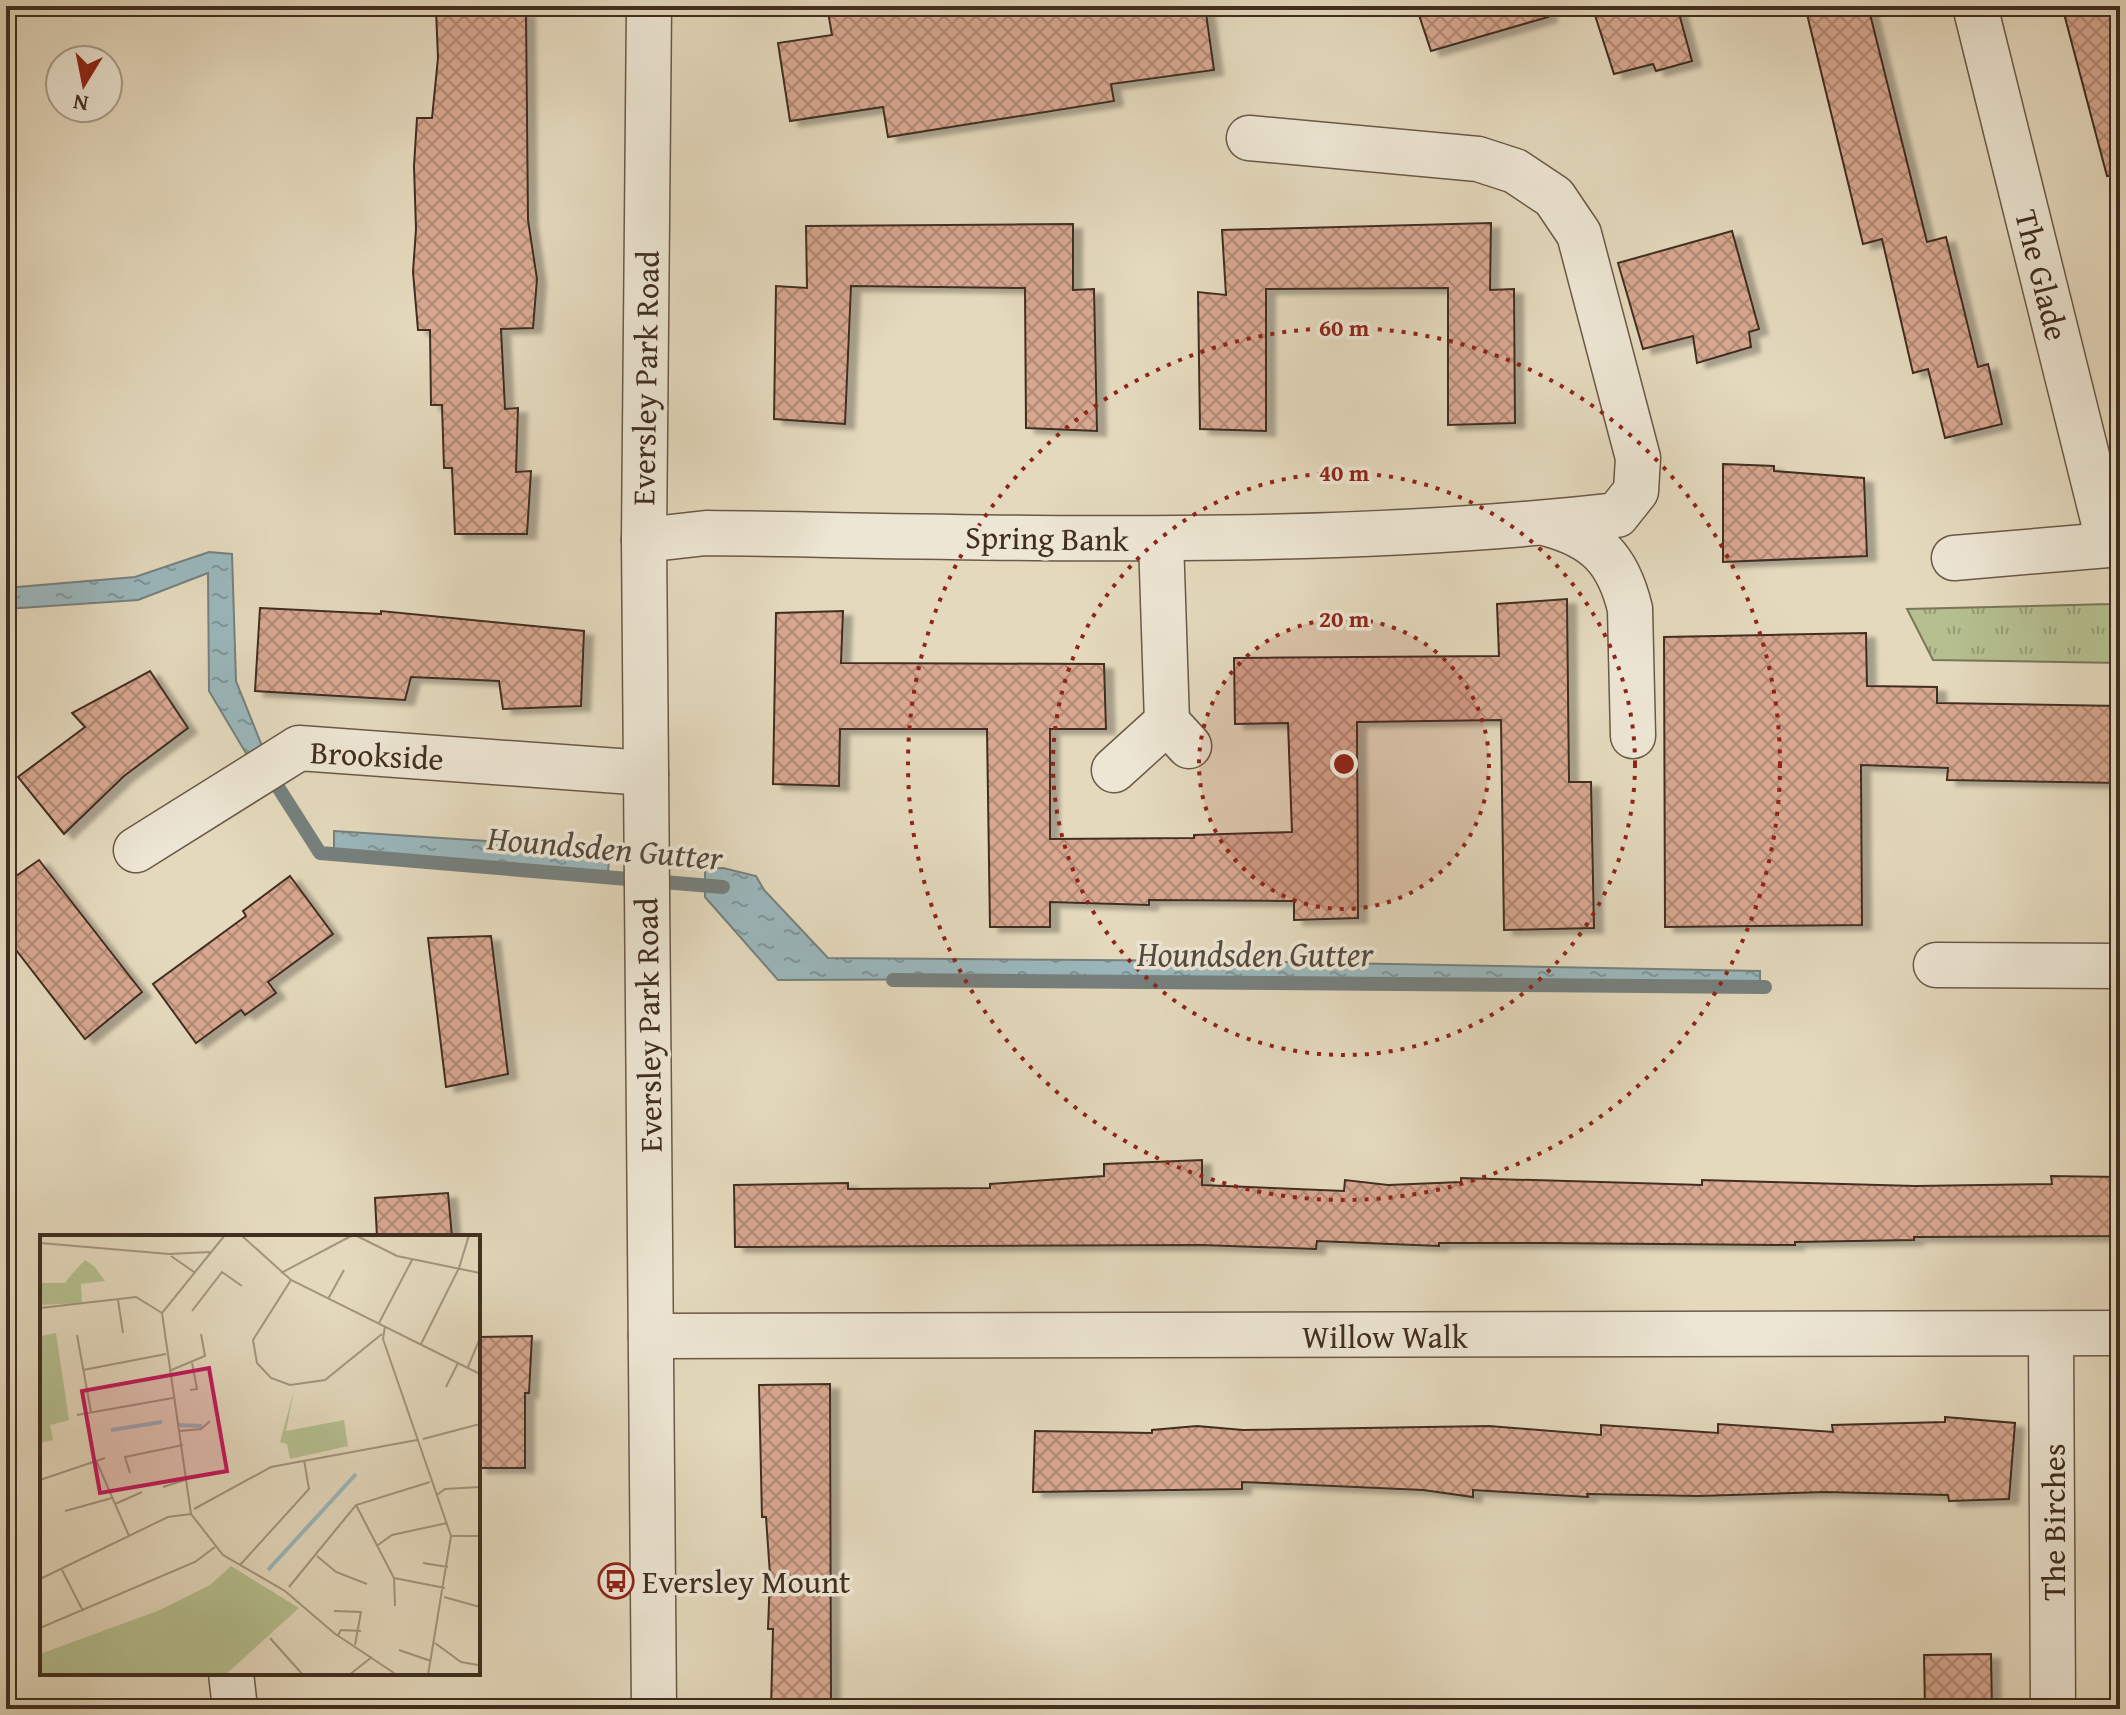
<svg xmlns="http://www.w3.org/2000/svg" width="2126" height="1715" viewBox="0 0 2126 1715" font-family="'Gentium Book Plus',serif">
	<style>
		.grass { fill: url(#grass-tufts); stroke: #7b7658; stroke-width: 2 }
		.water { fill: url(#water-ripples); stroke: #76807e; stroke-width: 2 }
		.lines { fill: none; stroke-linecap: round; stroke-linejoin: round }
		.stream { stroke: #76807e; stroke-width: 14 }
		.building { fill: url(#building-cross-hatch); stroke: #412e20; stroke-width: 2; filter: url(#shadow) }
		.minor-casing { stroke: #6a5947; stroke-width: 47 }
		.minor { stroke: #ede6d4; stroke-width: 44 }
		.ring { fill: none; stroke: #8f2418; stroke-width: 4; stroke-dasharray: 4 8 }
		.labels { text-anchor: middle; dominant-baseline: central; stroke-width: 7; stroke-linejoin: round; paint-order: stroke }
		.street-label { font-size: 32px; fill: #412e20; stroke: #ede6d4 }
		.poi-label { font-size: 32px; fill: #412e20; stroke: #ede6d4; text-anchor: start }
		.water-label { font-size: 34px; font-style: italic; fill: #53493f; stroke: #ede6d4 }
		.inset-river { fill: none; stroke: #9ab7bc; stroke-width: 4 }
		.inset-road { fill: none; stroke: #a3957e; stroke-width: 2 }
		.view { fill: #c2185b; fill-opacity: 0.15; stroke: #c2185b; stroke-width: 4 }
		.inset-edge { fill: none; stroke: #412e20; stroke-width: 4 }
		.centre { fill: #8f2418; stroke: #ede6d4; stroke-width: 4 }
		.ring-label { font-size: 24px; text-anchor: middle; font-weight: bold; fill: #8f2418; stroke: #ede6d4; stroke-width: 7; stroke-linejoin: round; paint-order: stroke }
	</style>
	<defs>
		<pattern id="grass-tufts" width="24" height="20" patternUnits="userSpaceOnUse" patternTransform="scale(2)"><rect width="24" height="20" fill="#b5bf90"/><path d="M3 7l-1-3M5 7V3M7 7l1-3M15 17l-1-3M17 17v-4M19 17l1-3" fill="none" stroke="#959c75"/></pattern>
		<pattern id="water-ripples" width="26" height="14" patternUnits="userSpaceOnUse" patternTransform="scale(2)"><rect width="26" height="14" fill="#9ab7bc"/><path d="M2 4q2-2 4 0t4 0M15 11q2-2 4 0t4 0" fill="none" stroke="#7f9598"/></pattern>
		<pattern id="building-cross-hatch" width="8" height="8" patternUnits="userSpaceOnUse" patternTransform="scale(2)"><rect width="8" height="8" fill="#d7a78f"/><path d="M0 0l8 8M0 8l8-8" fill="none" stroke="#b08874"/></pattern>
		<filter id="shadow"><feDropShadow dx="9" dy="5" stdDeviation="2" flood-color="#0004"/></filter>
	</defs>
	<rect width="100%" height="100%" fill="#e4d9bd"/>
	<filter id="stains"><feTurbulence type="fractalNoise" baseFrequency=".0025" numOctaves="4"/><feColorMatrix values="0 0 0 0 .2 0 0 0 0 .09 0 0 0 0 .02 0 0 0 .5 -.17"/></filter>
	<radialGradient id="worn" r=".72"><stop offset=".6" stop-color="#630" stop-opacity="0"/><stop offset="1" stop-color="#630" stop-opacity=".3"/></radialGradient>
	<polygon class="grass" points="2116,597 2120,597 2120,663 1933,660 1907,609 2111,604"/>
	<g class="water">
		<polygon points="209,552 232,554 236,681 262,746 247,755 209,691 208,573 138,600 6,609 6,588 135,577"/>
		<polygon points="334,831 610,849 608,872 334,850"/>
		<polygon points="723,868 756,876 764,890 828,958 1234,961 1760,971 1760,983 1234,978 778,980 705,897 705,869"/>
	</g>
	<g class="lines">
		<g class="stream">
			<polyline points="269,773 320,853 723,887"/>
			<polyline points="893,980 1765,987"/>
		</g>
	</g>
	<g class="building">
		<polygon points="827,6 1205,6 1214,70 1111,84 1114,101 888,137 883,107 790,121 778,43 832,35"/>
		<polygon points="1416,6 1546,6 1548,17 1431,51"/>
		<polygon points="1592,6 1677,6 1692,61 1656,71 1653,64 1614,74"/>
		<polygon points="1805,6 1868,6 1927,242 1946,237 1978,367 1988,364 2002,424 1945,438 1928,369 1913,373 1882,239 1863,244"/>
		<polygon points="2062,6 2120,6 2120,174 2107,176"/>
		<polygon points="436,10 526,12 528,220 537,279 533,328 501,329 505,409 518,408 516,472 531,471 527,534 455,534 452,468 444,468 442,405 431,405 430,330 418,330 413,272 416,229 414,166 417,118 432,118 438,58"/>
		<polygon points="1491,223 1490,290 1514,289 1515,423 1448,425 1448,288 1266,289 1266,431 1200,429 1198,292 1226,295 1222,230"/>
		<polygon points="1073,224 1073,290 1094,289 1097,431 1026,428 1025,288 851,286 845,424 774,419 776,286 807,288 806,226"/>
		<polygon points="1732,231 1759,329 1749,332 1751,347 1697,363 1693,336 1643,349 1618,263"/>
		<polygon points="1723,464 1774,466 1774,471 1864,478 1867,556 1723,562"/>
		<polygon points="1567,599 1569,782 1591,782 1594,928 1504,930 1501,720 1357,722 1358,918 1294,920 1294,901 1149,900 1149,905 1050,902 1050,927 990,927 987,729 840,729 839,786 773,784 776,613 843,611 841,663 1104,664 1106,729 1050,729 1050,839 1194,838 1194,835 1292,832 1288,723 1235,724 1234,658 1499,656 1497,604"/>
		<polygon points="260,608 381,614 381,611 584,631 581,706 503,709 499,681 411,677 405,700 255,691"/>
		<polygon points="1866,633 1867,686 1937,687 1937,703 2120,706 2120,783 1947,780 1948,768 1861,765 1862,925 1665,927 1664,637"/>
		<polygon points="150,671 188,728 124,776 64,834 18,777 85,727 72,713"/>
		<polygon points="39,860 142,992 85,1039 6,937 6,883"/>
		<polygon points="290,876 333,934 268,982 276,993 245,1015 241,1010 196,1043 153,984 246,916 243,911"/>
		<polygon points="491,936 508,1074 446,1087 428,938"/>
		<polygon points="1202,1160 1202,1185 1344,1191 1345,1180 1388,1185 1461,1182 1461,1178 1702,1185 1702,1180 1915,1186 2052,1184 2051,1176 2120,1177 2120,1236 1914,1237 1914,1240 1795,1242 1795,1245 1540,1243 1439,1243 1439,1246 1317,1241 1316,1249 1201,1245 735,1247 734,1185 848,1183 848,1189 990,1188 990,1184 1104,1176 1104,1164"/>
		<polygon points="448,1193 452,1237 377,1237 375,1198"/>
		<polygon points="532,1336 529,1393 525,1393 525,1468 478,1468 478,1337"/>
		<polygon points="830,1384 831,1709 771,1709 773,1629 768,1629 770,1575 766,1517 762,1517 759,1385"/>
		<polygon points="1945,1417 2015,1423 2009,1499 1949,1501 1948,1495 1825,1492 1699,1496 1587,1494 1588,1497 1473,1490 1473,1497 1423,1490 1242,1482 1242,1489 1033,1492 1035,1431 1152,1433 1152,1430 1197,1426 1243,1430 1489,1426 1601,1435 1601,1425 1718,1433 1718,1424 1833,1432 1832,1425 1945,1422"/>
		<polygon points="1991,1654 1992,1709 1925,1709 1924,1655"/>
	</g>
	<g class="lines">
		<defs>
			<g id="minor">
				<polyline points="649,6 644,540 654,1709"/>
				<polyline points="1975,6 2109,544"/>
				<path d="M1548,524C1596,537 1618,559 1630,609L1633,736"/>
				<path d="M644,540L706,533C1010,537 1314,549 1617,515L1636,491L1638,458L1579,234L1554,197L1515,171L1478,159L1249,138"/>
				<polyline points="1161,540 1167,722 1189,746"/>
				<polyline points="1954,558 2120,544"/>
				<polyline points="1114,770 1167,722"/>
				<polyline points="136,850 299,748 646,773"/>
				<polyline points="1936,965 2120,966"/>
				<polyline points="2051,1335 2053,1709"/>
				<polyline points="651,1336 2120,1333"/>
				<polyline points="231,1673 235,1709"/>
			</g>
		</defs>
		<use href="#minor" class="minor-casing"/>
		<use href="#minor" class="minor"/>
	</g>
	<circle cx="1344" cy="764" r="145" fill="#8f2418" fill-opacity=".12"/>
	<g class="ring">
		<circle cx="1344" cy="764" r="145"/>
		<circle cx="1344" cy="764" r="291"/>
		<circle cx="1344" cy="764" r="436"/>
	</g>
	<defs>
		<symbol id="bus-ring" viewBox="-11 -11 22 22"><circle r="9.5" fill="#ede6d4" stroke="#8f2418" stroke-width="1.5"/><path d="M-5-6H5V4H4V6H2V4H-2V6H-4V4H-5ZM-3.5-4V0h7V-4ZM-3.5 1.2v1.5H-2V1.2ZM2 1.2v1.5H3.5V1.2Z" fill="#8f2418"/></symbol>
	</defs>
	<g fill-rule="evenodd">
		<use href="#bus-ring" x="596" y="1561" width="40" height="40"/>
	</g>
	<g class="labels">
		<g class="street-label">
			<text transform="translate(2042 275) rotate(76)">The Glade</text>
			<text transform="translate(645 378) rotate(-89)">Eversley Park Road</text>
			<text transform="translate(1047 538) rotate(1)">Spring Bank</text>
			<text transform="translate(377 755) rotate(3)">Brookside</text>
			<text transform="translate(648 1025) rotate(-91)">Eversley Park Road</text>
			<text x="1385" y="1336">Willow Walk</text>
			<text transform="translate(2053 1522) rotate(-90)">The Birches</text>
		</g>
		<g class="poi-label">
			<text x="642" y="1581">Eversley Mount</text>
		</g>
		<g class="water-label">
			<text transform="translate(605 847) rotate(5)">Houndsden Gutter</text>
			<text x="1255" y="953">Houndsden Gutter</text>
		</g>
	</g>
	<g transform="translate(40 1235)">
		<rect width="440" height="440" fill="#e4d9bd"/>
		<path d="M254,155L246,196L304,185L308,211L250,224L247,209L240,207Z" fill="#b5bf90"/>
		<path d="M31,40L41,49L42,68L0,70V48H25ZM16,98L29,185L10,190L13,205L0,208V101ZM191,331L259,373L185,440H0V419L120,375L170,350Z" fill="#b5bf90"/>
		<path d="M45,25L55,32L65,46L41,49L31,40ZM139 395a13 13 0 1 1 26 0a13 13 0 1 1-26 0Z" fill="#b5bf90"/>
		<path class="inset-river" d="M138,190L162,191M71,195L122,187M228,335L316,239"/>
		<path class="inset-road" d="M201,0L251,45L440,139M315,0L357,21L440,38M0,8L129,19L170,17M131,21L154,37M241,38L313,0M251,45L213,105L217,128L231,143L250,150L285,145L342,99M288,64L304,35M78,65L83,98M0,73L96,62L122,78M152,76L182,37L202,51M339,88L372,25M345,91L343,104L411,301L388,440M37,100L51,177M381,109L419,33L429,0M428,132L440,103M43,135L126,119M129,136L165,121L161,99M406,152L418,128M150,155L157,154L152,128M37,180L133,163M140,196L161,194L170,186M383,204L440,189M56,225L89,301M90,238L85,222L143,210M0,245L65,223M123,252L148,244M397,260L405,254L440,252M75,269L102,257M316,270L354,343L355,371M154,274L231,232L377,205M25,276L72,263M151,279L122,78L185,0M151,279L183,320L245,356L294,398L357,440M411,301H440M338,310L352,300L407,288M277,321L296,337L327,349M383,328L408,332M200,330L269,254L264,225M22,335L43,376M354,343L405,353M0,344L128,282L151,279M249,352L316,270L390,247M404,362L440,372M294,376L321,377L315,410M0,393L155,327L175,312M298,400L301,395L321,396M230,403L263,440M395,408L421,427L438,430M359,415L391,426M309,440L332,422"/>
		<path class="view" d="M169,133L187,236L60,258L42,156Z"/>
		<rect width="440" height="440" class="inset-edge"/>
	</g>
	<circle cx="1344" cy="764" r="12" class="centre"/>
	<g class="ring-label">
		<text x="1344" y="336">60 m</text>
		<text x="1344" y="481">40 m</text>
		<text x="1344" y="627">20 m</text>
	</g>
	<rect width="2126" height="1715" fill="none" stroke="#e4d9bd" stroke-width="32"/>
	<rect x="8" y="8" width="2110" height="1699" fill="none" stroke="#412e20" stroke-width="4"/>
	<rect x="16" y="16" width="2094" height="1683" fill="none" stroke="#412e20" stroke-width="2"/>
	<g transform="translate(84 84) rotate(190)"><circle r="38" fill="#ede6d4" stroke="#a89c8c" stroke-width="2"/>
	<path d="M0-6L14 30L0 20L-14 30Z" fill="#8f2418"/>
	<text y="-12" font-size="22" font-weight="bold" text-anchor="middle" fill="#412e20">N</text>
	</g>
	<rect width="100%" height="100%" filter="url(#stains)"/>
	<rect width="100%" height="100%" fill="url(#worn)"/>
</svg>
